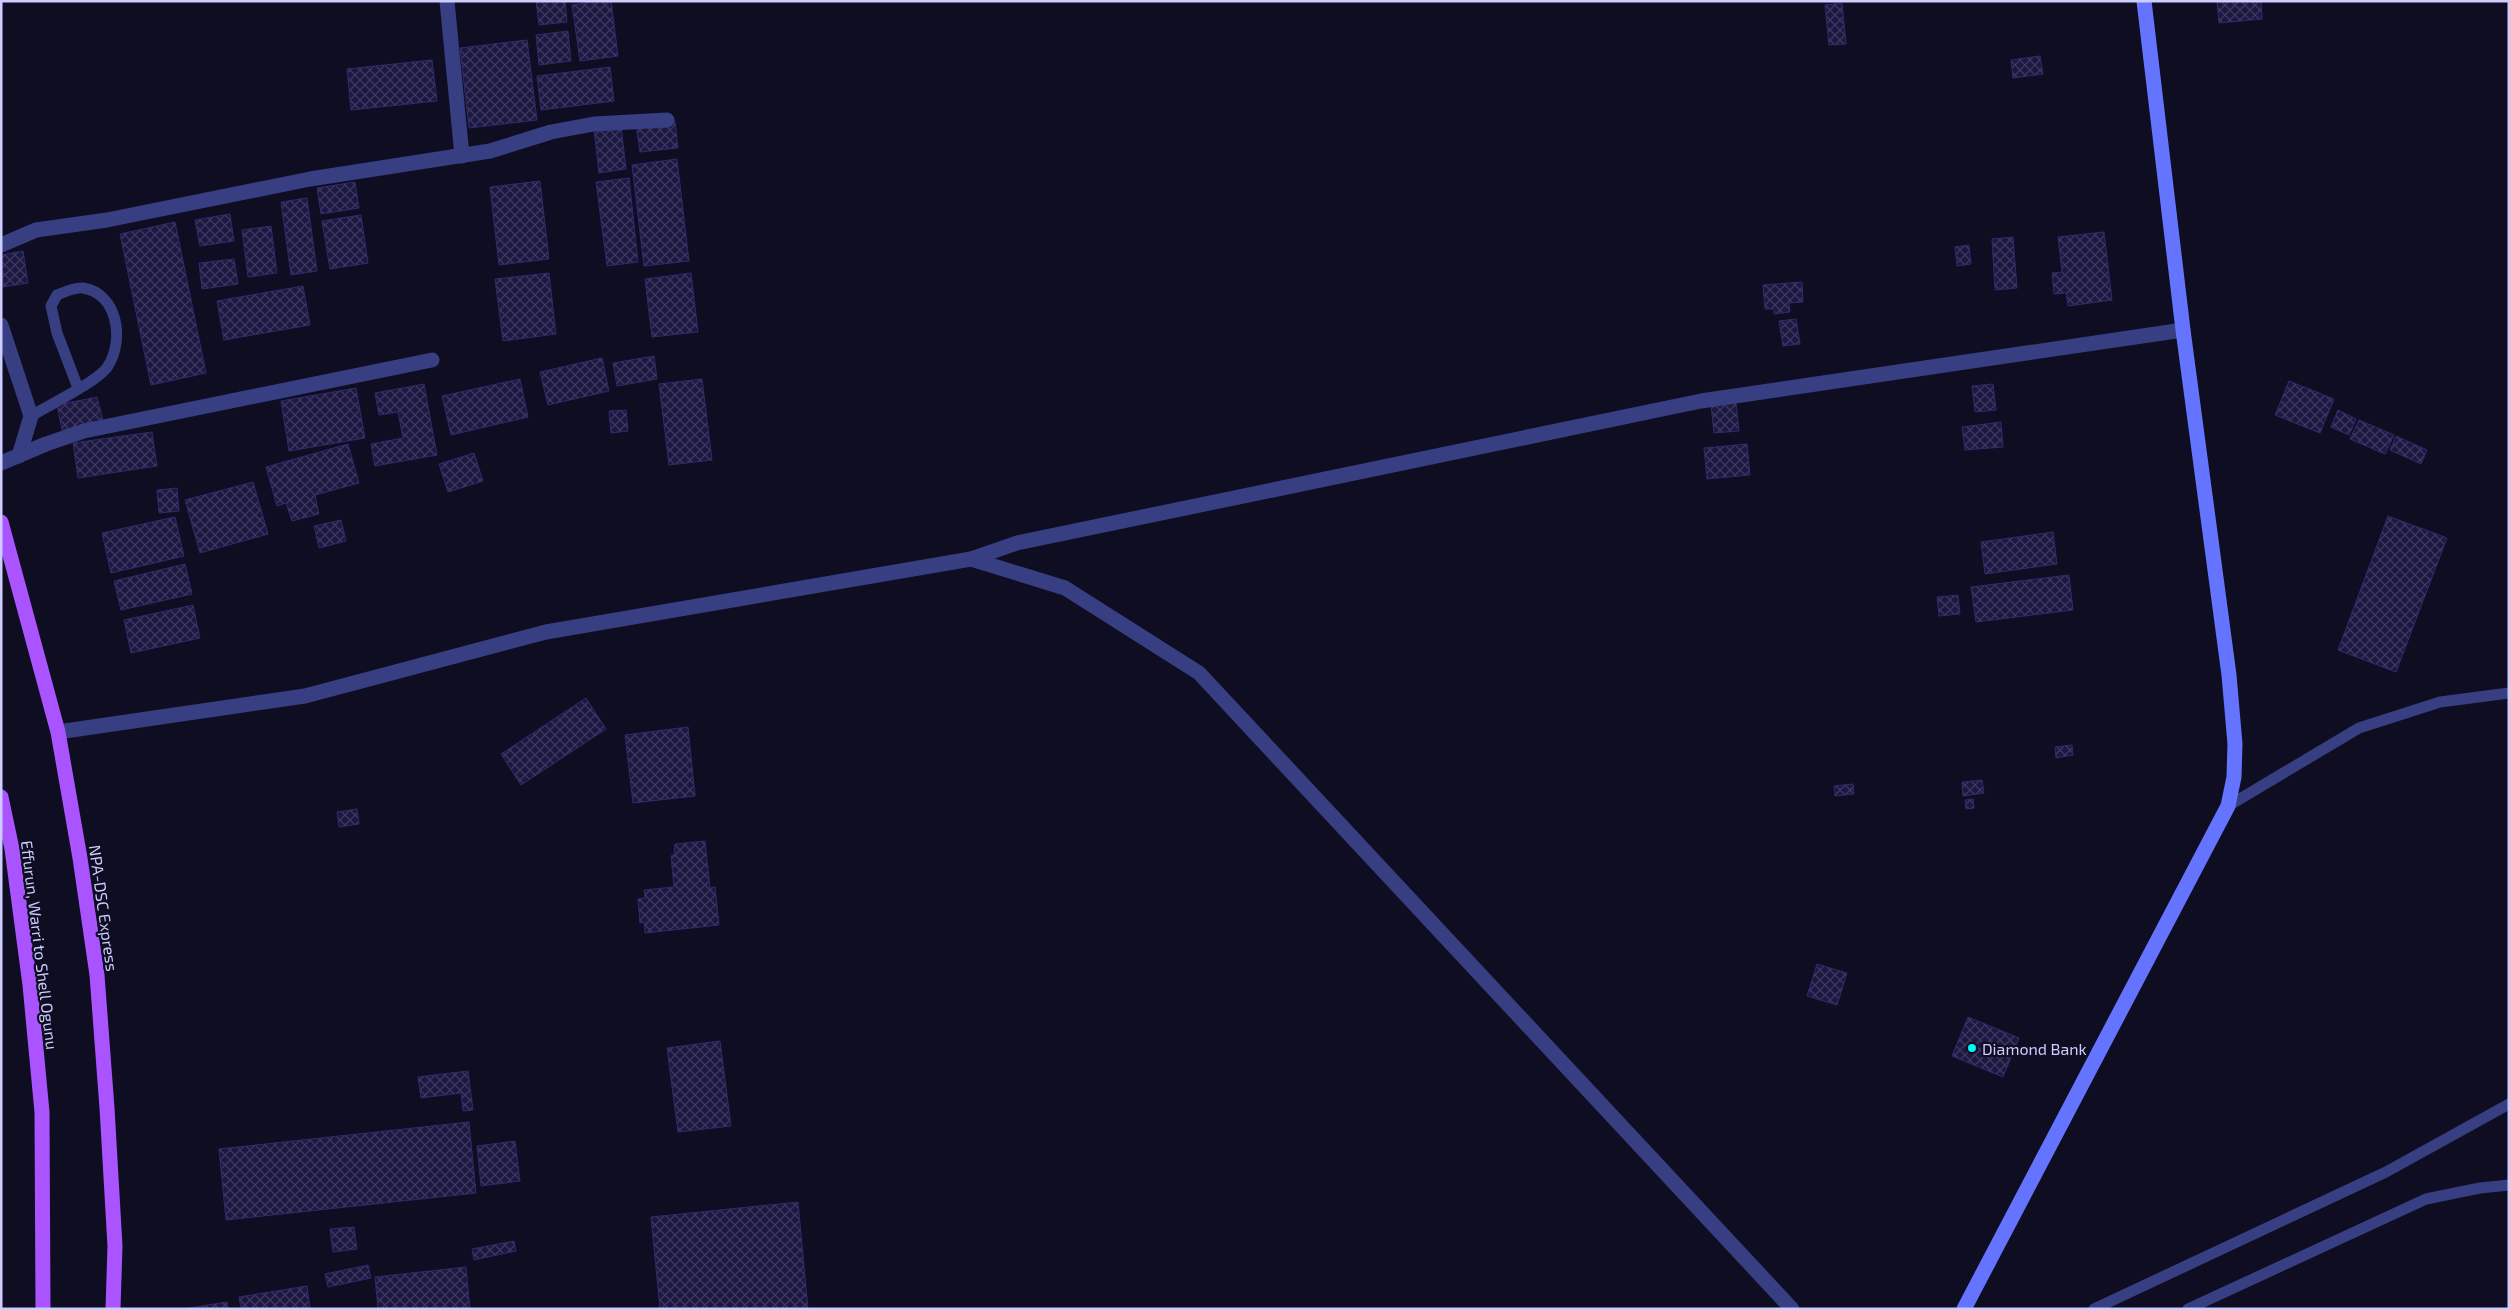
<svg xmlns="http://www.w3.org/2000/svg" width="2510" height="1310" viewBox="0 0 2510 1310" font-family="'Exo 2',sans-serif">
	<style>
		.building { fill: url(#building-cross-hatch); stroke: #2f2a6f }
		.lines { fill: none; stroke-linecap: round; stroke-linejoin: round }
		.lane { stroke: #373e81; stroke-width: 11 }
		.street { stroke: #373e81; stroke-width: 15 }
		.secondary { stroke: #6474ff; stroke-width: 15 }
		.primary { stroke: #a954ff; stroke-width: 15 }
		.poi-dot { fill: #00f8f1; stroke: #0e0d21; stroke-width: 2 }
		.labels { text-anchor: middle; dominant-baseline: central; stroke-width: 4.5; stroke-linejoin: round; paint-order: stroke }
		.street-label { font-size: 16px; fill: #cdcdff; stroke: #0e0d21 }
		.poi-label { font-size: 16px; fill: #cdcdff; stroke: #0e0d21; text-anchor: start }
	</style>
	<defs>
		<pattern id="building-cross-hatch" width="8" height="8" patternUnits="userSpaceOnUse" patternTransform="scale(1.25)"><rect width="8" height="8" fill="#1c1842"/><path d="M0 0l8 8M0 8l8-8" fill="none" stroke="#3c385e"/></pattern>
	</defs>
	<rect width="100%" height="100%" fill="#0e0d21"/>
	<g class="building">
		<polygon points="536,1 565,1 567,22 539,25"/>
		<polygon points="600,1 611,1 618,56 580,61 572,5"/>
		<polygon points="2217,1 2261,1 2262,19 2219,23"/>
		<polygon points="1842,3 1846,44 1829,45 1825,5"/>
		<polygon points="568,31 571,61 539,65 536,35"/>
		<polygon points="527,40 537,120 469,128 460,48"/>
		<polygon points="2040,56 2043,74 2013,78 2011,60"/>
		<polygon points="432,60 437,101 351,110 347,69"/>
		<polygon points="610,67 614,101 541,110 537,76"/>
		<polygon points="675,121 678,148 640,152 636,125"/>
		<polygon points="621,126 626,169 599,173 594,129"/>
		<polygon points="677,159 689,261 644,266 632,165"/>
		<polygon points="629,178 638,262 607,266 596,182"/>
		<polygon points="540,181 549,259 499,265 490,187"/>
		<polygon points="355,182 359,208 321,214 317,188"/>
		<polygon points="307,198 317,271 291,275 281,202"/>
		<polygon points="230,214 234,241 200,246 195,220"/>
		<polygon points="361,215 368,263 330,269 322,221"/>
		<polygon points="175,222 206,373 151,385 120,234"/>
		<polygon points="271,226 277,273 248,277 242,230"/>
		<polygon points="2104,232 2112,300 2068,306 2066,293 2054,294 2052,273 2062,272 2058,237"/>
		<polygon points="2013,237 2017,288 1995,290 1992,239"/>
		<polygon points="1969,245 1971,264 1957,266 1955,247"/>
		<polygon points="23,251 28,283 3,287 1,255"/>
		<polygon points="234,259 238,284 202,289 199,263"/>
		<polygon points="549,273 556,334 503,341 495,279"/>
		<polygon points="691,273 698,332 652,337 645,279"/>
		<polygon points="1802,282 1803,302 1789,303 1790,312 1774,314 1774,309 1765,309 1763,285"/>
		<polygon points="303,286 310,325 224,340 217,301"/>
		<polygon points="1796,319 1800,344 1783,346 1779,321"/>
		<polygon points="654,356 657,379 617,386 613,363"/>
		<polygon points="602,358 609,391 548,405 540,372"/>
		<polygon points="520,379 528,417 451,435 442,396"/>
		<polygon points="702,379 712,460 669,465 659,384"/>
		<polygon points="2289,381 2334,399 2320,433 2275,415"/>
		<polygon points="424,384 437,455 375,466 371,444 403,438 398,412 379,415 375,393"/>
		<polygon points="1993,384 1996,410 1975,412 1972,386"/>
		<polygon points="356,388 365,438 289,451 281,401"/>
		<polygon points="97,397 103,421 62,430 57,405"/>
		<polygon points="1736,402 1739,431 1714,433 1711,405"/>
		<polygon points="626,410 628,431 611,433 609,411"/>
		<polygon points="2338,410 2356,419 2349,435 2331,427"/>
		<polygon points="2359,420 2394,435 2385,454 2350,439"/>
		<polygon points="2001,422 2003,447 1965,450 1962,427"/>
		<polygon points="152,432 157,466 78,478 73,443"/>
		<polygon points="2396,436 2427,450 2421,464 2390,450"/>
		<polygon points="348,444 359,483 315,495 319,514 292,521 286,503 277,506 266,467"/>
		<polygon points="1747,444 1750,475 1707,479 1704,448"/>
		<polygon points="474,453 483,481 448,492 439,464"/>
		<polygon points="253,482 268,534 200,553 185,500"/>
		<polygon points="177,488 179,511 159,513 157,490"/>
		<polygon points="2388,516 2447,538 2396,672 2338,650"/>
		<polygon points="175,517 184,556 111,573 102,533"/>
		<polygon points="341,520 346,541 319,548 314,526"/>
		<polygon points="2053,532 2057,564 1985,574 1981,542"/>
		<polygon points="185,564 192,594 121,610 114,581"/>
		<polygon points="2069,575 2073,610 1976,622 1971,587"/>
		<polygon points="1958,595 1960,614 1939,616 1937,597"/>
		<polygon points="193,605 200,638 131,653 124,620"/>
		<polygon points="586,698 606,729 521,785 501,754"/>
		<polygon points="688,727 695,796 633,803 625,735"/>
		<polygon points="2072,745 2073,755 2056,758 2055,747"/>
		<polygon points="1982,780 1984,793 1963,796 1962,782"/>
		<polygon points="1853,784 1854,794 1835,796 1834,786"/>
		<polygon points="1973,799 1974,808 1966,809 1965,800"/>
		<polygon points="357,809 359,824 339,827 337,812"/>
		<polygon points="705,841 710,888 715,887 719,925 645,933 644,922 640,923 638,899 645,898 644,890 674,887 671,856 674,855 675,844"/>
		<polygon points="1817,964 1847,973 1837,1005 1807,996"/>
		<polygon points="1968,1017 2019,1038 2003,1077 1952,1056"/>
		<polygon points="720,1041 731,1126 678,1132 667,1048"/>
		<polygon points="468,1071 473,1110 463,1111 461,1093 421,1098 418,1077"/>
		<polygon points="469,1122 476,1193 226,1220 219,1149"/>
		<polygon points="515,1141 520,1181 481,1186 477,1146"/>
		<polygon points="798,1202 808,1309 660,1309 651,1217"/>
		<polygon points="354,1227 357,1249 333,1252 330,1229"/>
		<polygon points="514,1241 516,1251 474,1260 472,1249"/>
		<polygon points="368,1265 371,1278 328,1287 325,1274"/>
		<polygon points="466,1267 470,1309 378,1309 375,1277"/>
		<polygon points="307,1286 310,1309 241,1309 239,1297"/>
		<polygon points="227,1302 228,1309 183,1309"/>
	</g>
	<g class="lines">
		<g class="lane">
			<path d="M31,416C49,405 99,381 108,366C125,339 117,293 83,288C75,287 64,292 57,295L51,306L57,333L78,388"/>
			<polyline points="2228,806 2359,728 2440,702 2509,693"/>
			<polyline points="2094,1309 2386,1172 2509,1104"/>
			<polyline points="2188,1309 2426,1199 2480,1188 2509,1185"/>
		</g>
		<g class="street">
			<polyline points="447,1 462,156"/>
			<polyline points="1,245 36,230 107,220 310,179 490,151 551,132 594,124 667,120"/>
			<polyline points="1,325 31,416 19,456"/>
			<polyline points="1,463 46,444 84,431 432,360"/>
			<polyline points="971,559 1065,588 1199,673 1792,1309"/>
			<polyline points="58,732 305,696 546,632 971,559 1017,543 1701,401 2183,330"/>
		</g>
		<polyline class="secondary" points="1964,1309 2228,806 2234,777 2235,744 2229,675 2183,330 2144,1"/>
		<g class="primary">
			<polyline points="1,522 58,732 80,858 97,975 107,1108 115,1246 113,1309"/>
			<polyline points="1,797 12,849 30,985 42,1112 43,1309"/>
		</g>
	</g>
	<circle class="poi-dot" cx="1972" cy="1048" r="5"/>
	<g class="labels">
		<g class="street-label">
			<text transform="translate(104 908) rotate(82)">NPA-DSC Express</text>
			<text transform="translate(40 945) rotate(83)">Effurun, Warri to Shell Ogunu</text>
		</g>
		<g class="poi-label">
			<text x="1982" y="1048">Diamond Bank</text>
		</g>
	</g>
	<rect width="2510" height="1310" fill="none" stroke="#cdcdff" stroke-width="5"/>
</svg>
